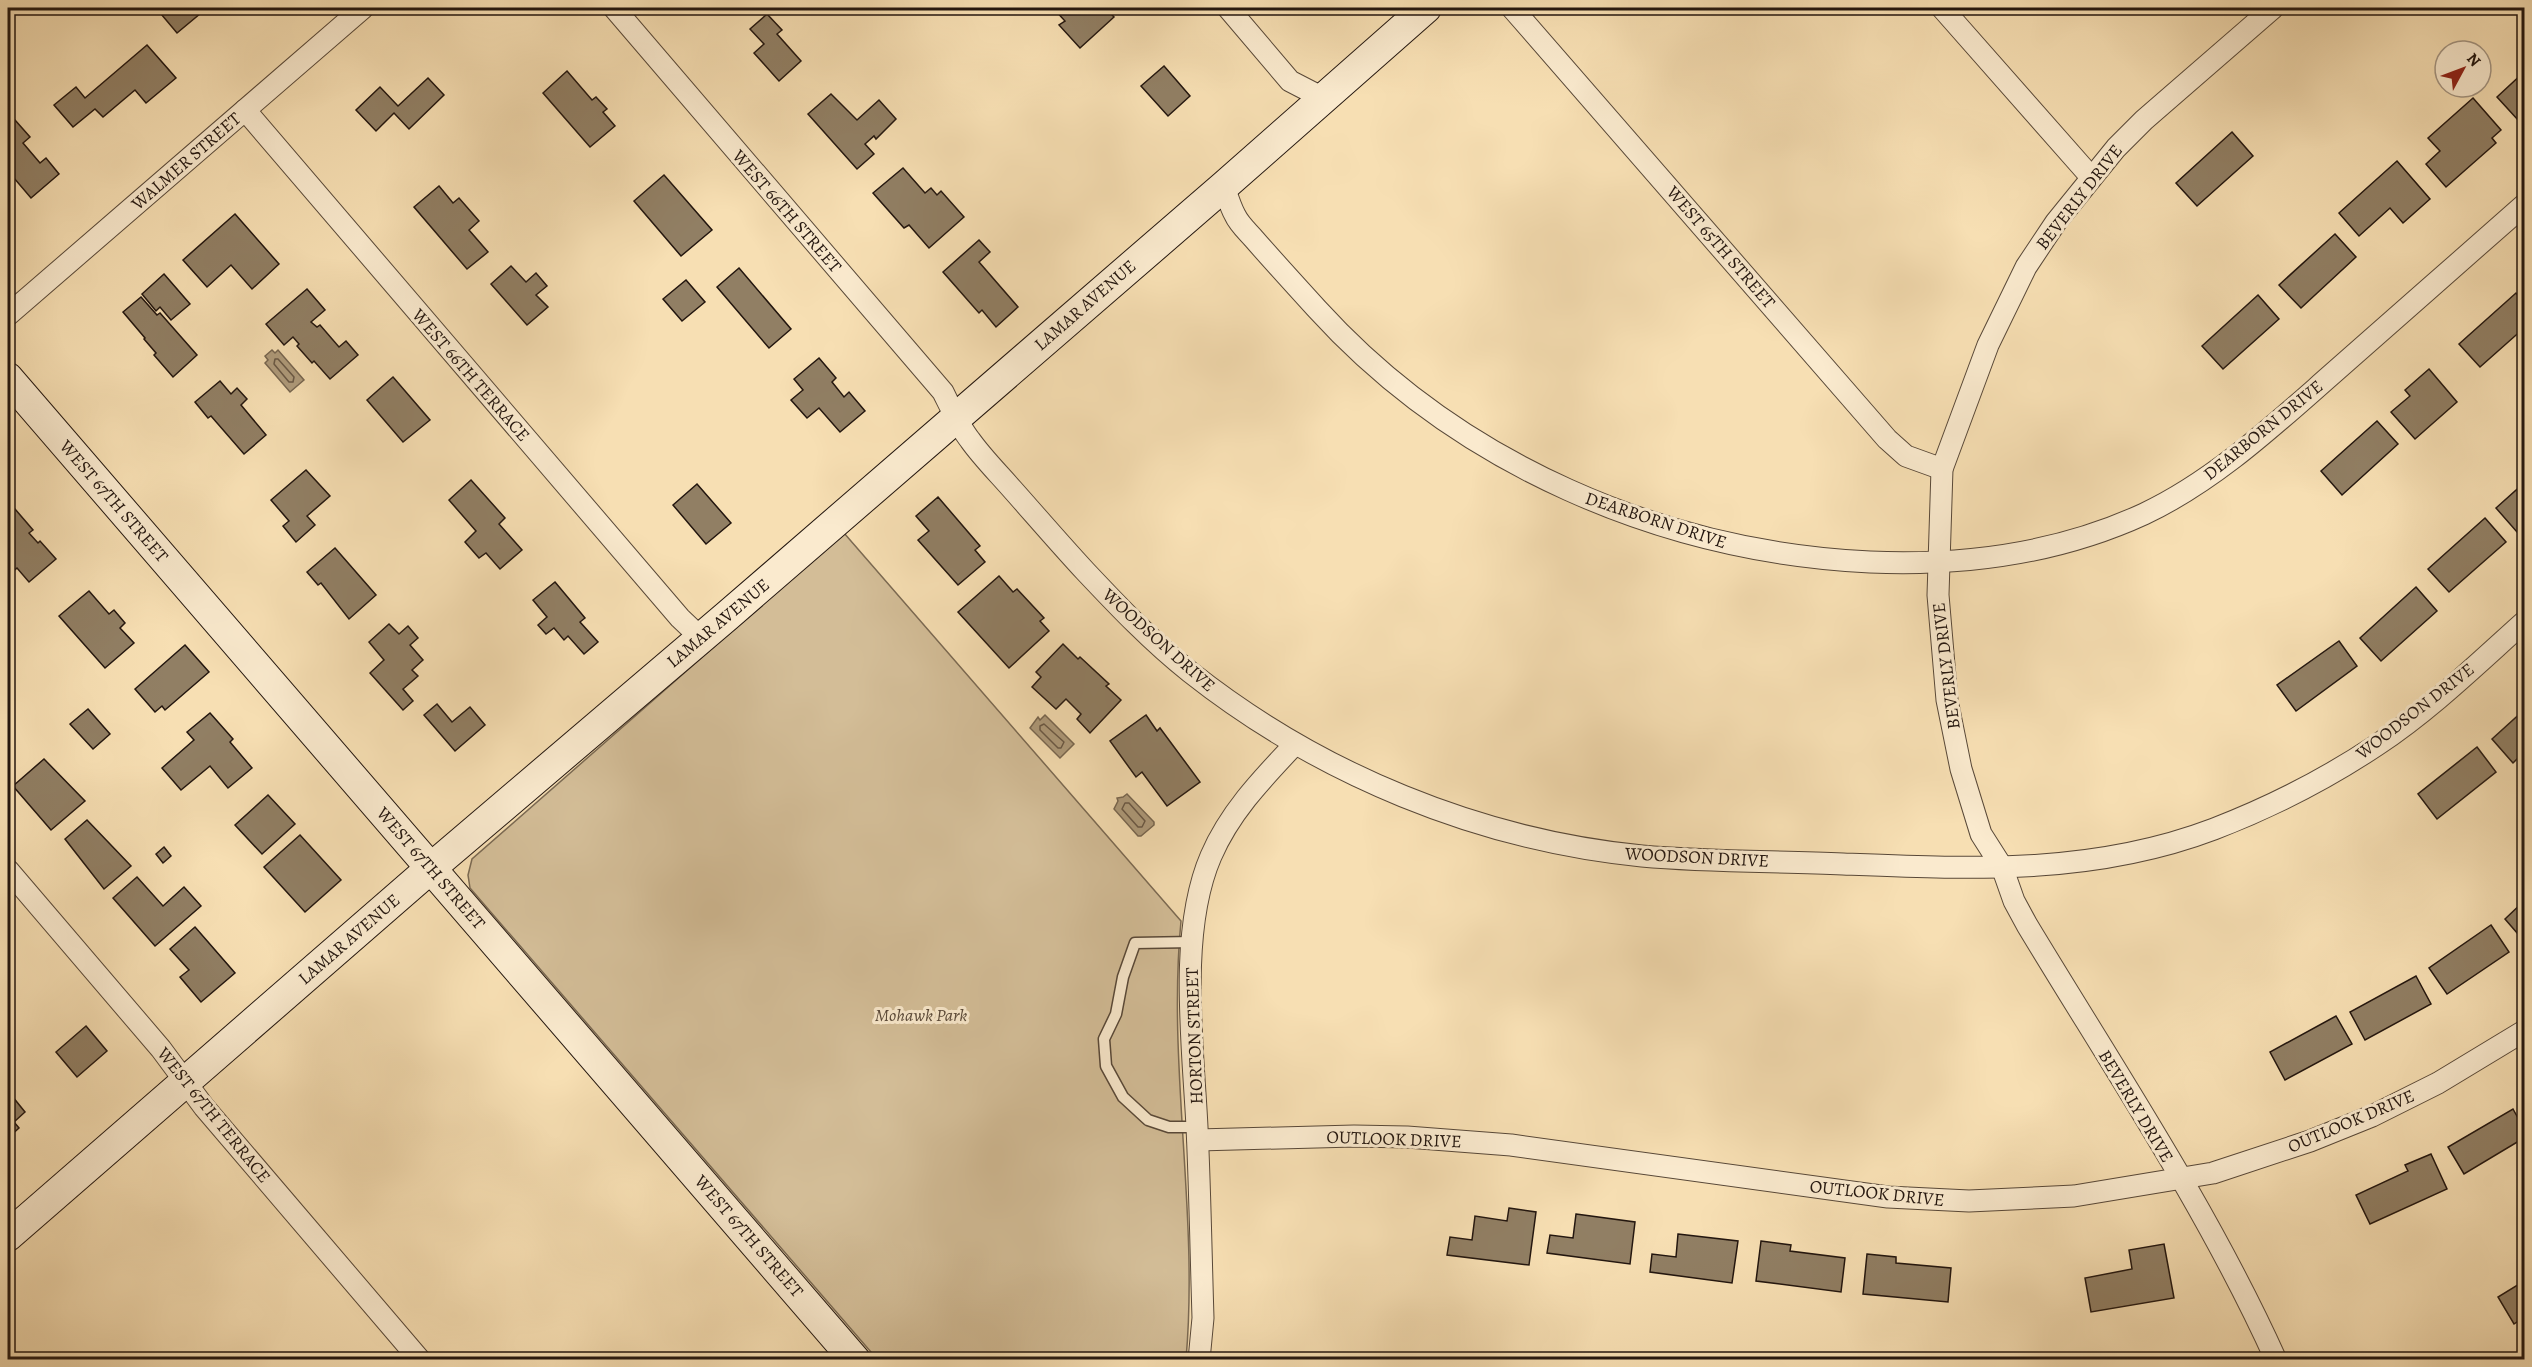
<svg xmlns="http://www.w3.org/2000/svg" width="2532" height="1367" viewBox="0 0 2532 1367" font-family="Alegreya,serif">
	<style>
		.green { fill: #d3bd97; stroke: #7b6a53; stroke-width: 1.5 }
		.water { fill: #af9b7b; stroke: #776650; stroke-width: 1.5 }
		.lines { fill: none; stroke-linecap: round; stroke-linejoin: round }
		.shore { stroke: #695845; stroke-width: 1.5 }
		.building { fill: #917f64; stroke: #23160f; stroke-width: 1.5 }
		.lane-casing { stroke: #584838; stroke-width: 13 }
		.street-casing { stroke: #584838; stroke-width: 23 }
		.secondary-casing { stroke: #23160f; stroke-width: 32 }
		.lane { stroke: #faeace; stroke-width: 10 }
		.street { stroke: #faeace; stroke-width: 21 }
		.secondary { stroke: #faeace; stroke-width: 30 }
		.labels { text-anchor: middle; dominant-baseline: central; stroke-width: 6; stroke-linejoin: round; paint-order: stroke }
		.street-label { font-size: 18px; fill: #23160f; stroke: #faeace }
		.park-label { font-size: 18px; font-style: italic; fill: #584838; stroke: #faeace }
	</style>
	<rect width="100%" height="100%" fill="#f7dfb3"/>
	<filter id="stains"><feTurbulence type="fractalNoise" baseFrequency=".00333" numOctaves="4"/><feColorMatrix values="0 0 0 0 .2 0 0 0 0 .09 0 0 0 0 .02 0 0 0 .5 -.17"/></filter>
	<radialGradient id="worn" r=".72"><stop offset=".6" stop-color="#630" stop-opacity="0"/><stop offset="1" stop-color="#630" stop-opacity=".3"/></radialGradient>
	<path class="green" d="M844,533L1181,921C1167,1066 1199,1214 1186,1359H877L470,888L468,875L472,859Z"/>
	<g class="water">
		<polygon points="272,350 275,353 278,350 304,380 290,392 265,363 268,360 265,356"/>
		<polygon points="1045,715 1074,744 1060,758 1030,728 1038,717 1040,720"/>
		<polygon points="1127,794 1154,822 1154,825 1141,836 1138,836 1114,809 1118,801 1117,798 1123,797"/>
	</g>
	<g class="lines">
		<g class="shore">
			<polygon points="275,359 278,359 294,377 293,382 289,382 274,364"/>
			<polygon points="1044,724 1064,742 1061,748 1058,748 1040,730 1040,726"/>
			<polygon points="1125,803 1129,803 1145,821 1142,827 1138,827 1122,809"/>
		</g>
	</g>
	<g class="building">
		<polygon points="156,8 207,8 177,33"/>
		<polygon points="1053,8 1106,8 1114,17 1080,48 1059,25 1065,21"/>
		<polygon points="767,14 782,30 777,34 801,61 779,81 754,53 764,44 750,29"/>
		<polygon points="147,45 176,78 146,103 135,90 103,117 95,109 73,127 54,105 76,87 85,98"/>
		<polygon points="1164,66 1190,96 1168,116 1141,86"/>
		<polygon points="567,71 592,100 596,97 607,109 603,112 615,126 590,147 543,93"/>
		<polygon points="2524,72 2524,115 2518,120 2497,97"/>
		<polygon points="428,78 444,95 409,129 394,113 376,131 356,110 380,87 398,106"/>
		<polygon points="831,94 857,120 879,100 896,119 876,139 874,136 865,144 874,154 857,169 808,114"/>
		<polygon points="2473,98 2501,130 2492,138 2496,143 2446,187 2426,164 2440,151 2428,138"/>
		<polygon points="15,120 30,137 23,143 40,163 46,158 59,174 31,198 8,171 8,126"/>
		<polygon points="2232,132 2253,156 2197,206 2176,183"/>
		<polygon points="2397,161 2430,199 2403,223 2390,208 2359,236 2339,213"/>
		<polygon points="903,168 925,193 931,188 937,195 941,191 964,217 929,248 909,225 904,228 873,193"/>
		<polygon points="664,175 712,230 681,256 634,201"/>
		<polygon points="439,186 453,203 459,198 479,221 469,230 488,252 467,269 414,207"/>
		<polygon points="235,214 279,264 252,289 231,265 207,287 183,260"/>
		<polygon points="2335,234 2356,257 2301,308 2279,285"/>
		<polygon points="979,240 990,252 979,262 1018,307 996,327 982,310 979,313 943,272"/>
		<polygon points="511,266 526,282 536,273 547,286 536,295 548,307 527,325 491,284"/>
		<polygon points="739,268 791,329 769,348 717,287"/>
		<polygon points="164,274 190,304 171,320 160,307 156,311 142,294"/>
		<polygon points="686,280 705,302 682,321 663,299"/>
		<polygon points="307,289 325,310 311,322 317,327 320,325 339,347 346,341 358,355 330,379 314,361 312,363 297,346 299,344 293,337 284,345 266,324"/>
		<polygon points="2516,293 2524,303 2524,328 2480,367 2459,344"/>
		<polygon points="2258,295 2279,319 2223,369 2202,346"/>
		<polygon points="141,297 157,315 160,313 197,355 173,377 154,355 156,353 144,339 145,338 123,312"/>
		<polygon points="819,358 836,378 832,382 844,397 849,392 865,411 840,432 819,408 807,418 791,400 803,390 794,379"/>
		<polygon points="2429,369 2457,402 2415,439 2391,412 2410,396 2405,390"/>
		<polygon points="393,377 430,420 403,442 367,400"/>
		<polygon points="220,381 231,394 237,388 247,399 241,405 266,435 244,454 211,416 208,418 195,402"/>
		<polygon points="2377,421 2398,444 2342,495 2321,471"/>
		<polygon points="306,470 330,496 307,516 315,525 296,542 283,526 289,521 271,500"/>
		<polygon points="471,480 505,518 499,524 522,550 500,569 486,553 479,558 465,542 476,531 449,500"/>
		<polygon points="2524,483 2524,526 2517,532 2496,508"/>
		<polygon points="697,484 731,523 706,544 673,505"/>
		<polygon points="938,497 980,546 975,550 985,562 958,585 918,540 929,531 916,516"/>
		<polygon points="15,509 33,530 29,533 38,543 40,541 56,559 29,582 17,568 9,575 8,573 8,516"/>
		<polygon points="2485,518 2506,542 2449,592 2428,569"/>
		<polygon points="335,548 376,595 349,619 321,583 318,585 307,572"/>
		<polygon points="999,576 1013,592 1017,589 1044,618 1040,621 1049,631 1009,668 958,612"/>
		<polygon points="555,582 585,618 580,622 598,642 584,654 568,636 564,640 554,628 546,634 538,625 547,617 533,600"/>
		<polygon points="2416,587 2437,611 2381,661 2360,638"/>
		<polygon points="89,591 109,614 114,610 125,623 120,628 134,643 105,668 59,616"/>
		<polygon points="389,624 399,634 408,626 418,638 410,645 423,660 412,670 418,676 403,689 413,701 403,710 370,673 384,660 369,642"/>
		<polygon points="2339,641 2357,666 2296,711 2277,685"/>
		<polygon points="1063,644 1078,659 1080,657 1109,684 1106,686 1121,700 1090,733 1077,719 1081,714 1066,699 1056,709 1032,687 1041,677 1036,672"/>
		<polygon points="185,645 209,672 165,710 162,706 155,712 135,689"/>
		<polygon points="437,704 452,722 470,707 485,725 455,751 424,715"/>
		<polygon points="88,709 110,734 93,749 70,724"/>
		<polygon points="2524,710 2524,752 2513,763 2492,739"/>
		<polygon points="210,713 233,739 230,742 252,768 228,788 210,766 181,790 162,768 194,740 187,732"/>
		<polygon points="1146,715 1157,731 1160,728 1200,782 1167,806 1142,772 1136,777 1110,741"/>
		<polygon points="2477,747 2496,772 2437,819 2418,794"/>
		<polygon points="44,759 85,801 51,830 13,786"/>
		<polygon points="268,795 295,824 262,854 235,825"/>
		<polygon points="87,820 131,866 104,889 65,839"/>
		<polygon points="300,835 341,880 305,912 264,867"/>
		<polygon points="164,847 171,856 163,863 156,854"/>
		<polygon points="137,877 163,906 184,887 201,906 155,946 113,898"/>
		<polygon points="2524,901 2524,941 2505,919"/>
		<polygon points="2491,925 2509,952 2447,994 2429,968"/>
		<polygon points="195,927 235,973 201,1002 180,977 189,970 170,949"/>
		<polygon points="2416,976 2431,1004 2365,1040 2350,1012"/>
		<polygon points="2336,1016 2352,1044 2285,1080 2270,1052"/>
		<polygon points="86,1026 107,1051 77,1077 56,1052"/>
		<polygon points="8,1091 25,1112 14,1122 19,1128 8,1138"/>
		<polygon points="2513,1109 2524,1129 2524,1138 2464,1174 2448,1147"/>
		<polygon points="2431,1154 2447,1189 2370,1224 2356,1195 2408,1171 2405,1165"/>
		<polygon points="1509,1208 1536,1212 1529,1265 1447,1255 1450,1237 1472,1240 1475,1216 1507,1221"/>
		<polygon points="1576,1214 1635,1222 1630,1264 1547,1253 1550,1235 1573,1238"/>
		<polygon points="1678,1234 1738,1241 1732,1283 1650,1272 1652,1254 1676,1257"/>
		<polygon points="1761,1241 1791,1245 1790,1251 1845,1258 1841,1292 1756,1281"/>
		<polygon points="2164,1244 2174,1298 2091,1312 2085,1278 2132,1269 2129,1250"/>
		<polygon points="1867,1254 1896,1257 1896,1263 1951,1268 1948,1302 1863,1294"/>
		<polygon points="2524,1281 2524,1317 2514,1324 2498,1297"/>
	</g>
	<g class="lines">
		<defs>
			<polyline id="lane" points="1193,942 1135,943 1123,977 1116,1014 1104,1039 1106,1066 1123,1097 1148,1120 1169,1127 1197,1127"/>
			<g id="street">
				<path d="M614,8L943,392C951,408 959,426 970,440C982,457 998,473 1012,489C1036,516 1060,544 1085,571C1118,606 1152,642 1190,672C1319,774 1479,840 1642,856C1709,862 1777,861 1843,864C1971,869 2093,875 2214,829C2271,807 2326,779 2377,745C2430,710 2477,664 2524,622"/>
				<polyline points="1228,8 1290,81 1323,98"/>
				<polyline points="1512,8 1887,439 1906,456 1942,469"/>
				<polyline points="1942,8 2091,177"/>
				<path d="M2273,8L2144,120L2116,148L2056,222L2026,267L1988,345L1942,469L1938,595L1947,700L1961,769L1981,834L2002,867L2014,901L2027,925C2112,1066 2208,1209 2276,1360"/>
				<polyline points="245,110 680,618 701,638"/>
				<path d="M1224,186C1227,195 1230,206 1235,215C1239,224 1248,232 1254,239C1275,263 1296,286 1317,309C1458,464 1662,552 1870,562C1964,566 2057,554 2144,514C2214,481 2273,426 2331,375C2395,318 2460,262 2524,205"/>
				<polyline points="8,315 363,8"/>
				<polyline points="8,870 161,1049 204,1107 420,1360"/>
				<polyline points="1198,1140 1354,1136 1407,1137 1511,1145 1888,1197 1969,1201 2074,1196 2213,1173 2310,1141 2372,1116 2438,1083 2524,1031"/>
				<path d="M1199,1360L1203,1318C1201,1254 1200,1191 1197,1127C1193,1045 1178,932 1211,856C1230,812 1262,779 1295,744"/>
			</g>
			<g id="secondary">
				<polyline points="8,378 855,1360"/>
				<polyline points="8,1236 431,868 727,616 1224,186 1426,8"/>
			</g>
		</defs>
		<use href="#lane" class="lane-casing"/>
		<use href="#street" class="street-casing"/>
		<use href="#secondary" class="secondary-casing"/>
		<use href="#lane" class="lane"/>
		<use href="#street" class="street"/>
		<use href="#secondary" class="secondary"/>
	</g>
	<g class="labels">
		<g class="street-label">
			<text transform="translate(186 161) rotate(-41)">WALMER STREET</text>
			<text transform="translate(2079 197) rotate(-52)">BEVERLY DRIVE</text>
			<text transform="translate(787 211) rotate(49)">WEST 66TH STREET</text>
			<text transform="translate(1721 247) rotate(49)">WEST 65TH STREET</text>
			<text transform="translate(1085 305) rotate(-41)">LAMAR AVENUE</text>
			<text transform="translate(471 375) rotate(49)">WEST 66TH TERRACE</text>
			<text transform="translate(2263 430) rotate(-39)">DEARBORN DRIVE</text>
			<text transform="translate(114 501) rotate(49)">WEST 67TH STREET</text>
			<text transform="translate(1656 520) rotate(18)">DEARBORN DRIVE</text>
			<text transform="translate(718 623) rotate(-40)">LAMAR AVENUE</text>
			<text transform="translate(1159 640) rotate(42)">WOODSON DRIVE</text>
			<text transform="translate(1946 666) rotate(-97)">BEVERLY DRIVE</text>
			<text transform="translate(2415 711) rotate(-38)">WOODSON DRIVE</text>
			<text transform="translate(1697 857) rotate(3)">WOODSON DRIVE</text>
			<text transform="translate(431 868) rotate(49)">WEST 67TH STREET</text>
			<text transform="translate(349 939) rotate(-41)">LAMAR AVENUE</text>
			<text transform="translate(1194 1036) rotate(-92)">HORTON STREET</text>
			<text transform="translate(2136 1106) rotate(59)">BEVERLY DRIVE</text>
			<text transform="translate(214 1115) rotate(51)">WEST 67TH TERRACE</text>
			<text transform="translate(2351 1121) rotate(-23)">OUTLOOK DRIVE</text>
			<text transform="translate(1394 1139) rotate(2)">OUTLOOK DRIVE</text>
			<text transform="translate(1877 1193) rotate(6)">OUTLOOK DRIVE</text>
			<text transform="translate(749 1236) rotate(49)">WEST 67TH STREET</text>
		</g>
		<g class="park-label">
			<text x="921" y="1015">Mohawk Park</text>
		</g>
	</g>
	<rect width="2532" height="1367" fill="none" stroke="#f7dfb3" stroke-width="30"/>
	<rect x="9" y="9" width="2514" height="1349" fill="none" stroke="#23160f" stroke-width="3"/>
	<rect x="15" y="15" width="2502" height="1337" fill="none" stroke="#23160f" stroke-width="1.5"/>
	<g transform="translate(2463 69) rotate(49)"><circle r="28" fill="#faeace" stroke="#a49582" stroke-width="1.5"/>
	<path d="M0-4.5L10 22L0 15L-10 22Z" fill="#8f2418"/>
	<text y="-9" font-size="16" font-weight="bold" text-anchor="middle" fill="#23160f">N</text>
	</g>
	<rect width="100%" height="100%" filter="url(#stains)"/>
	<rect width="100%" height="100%" fill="url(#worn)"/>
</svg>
